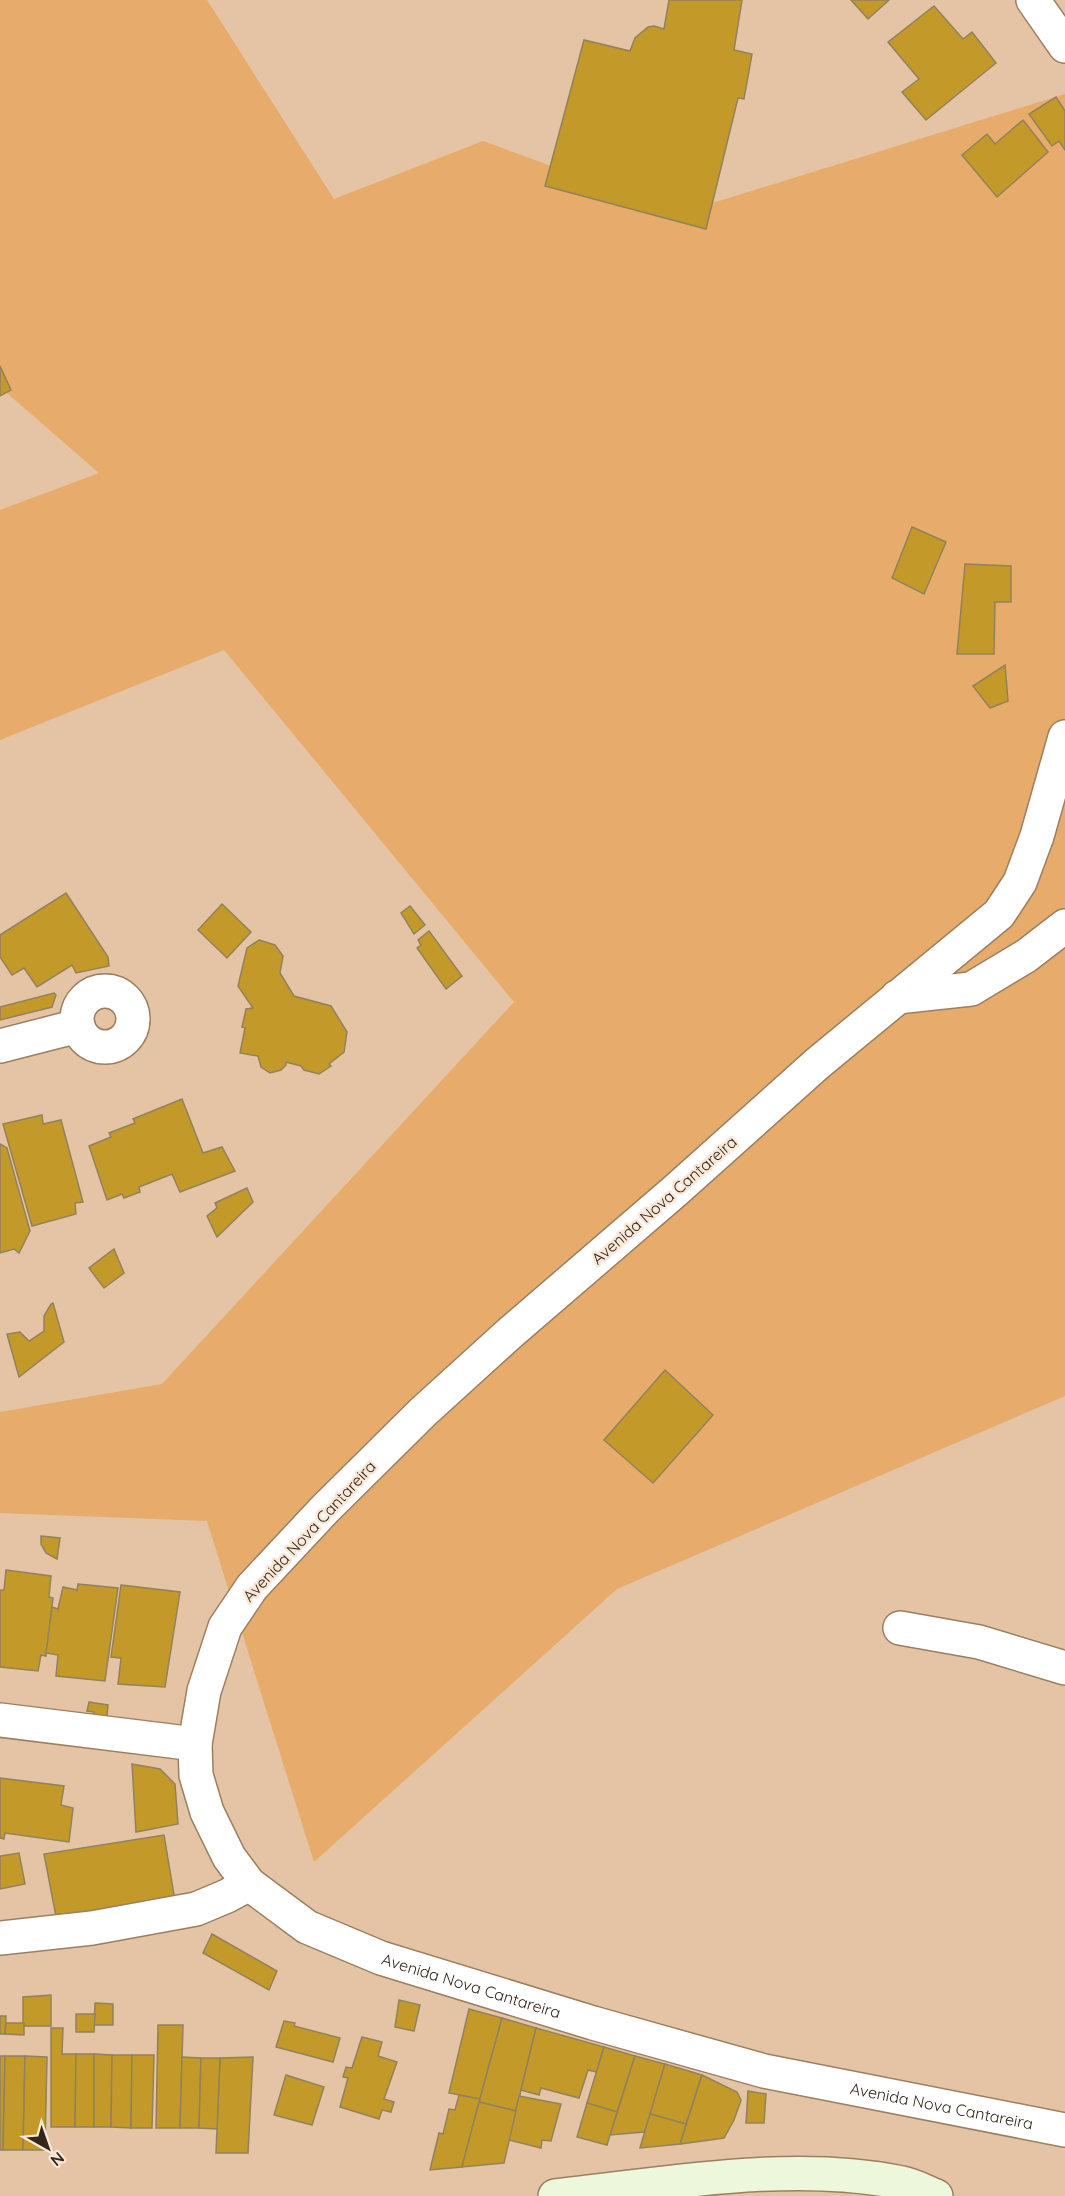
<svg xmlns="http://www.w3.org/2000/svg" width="1065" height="2196" viewBox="0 0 1065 2196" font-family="Quicksand,sans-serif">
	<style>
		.green { fill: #e7ab6b }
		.building { fill: #c39a29; stroke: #92825c; stroke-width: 1.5 }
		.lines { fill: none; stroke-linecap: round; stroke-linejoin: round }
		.street-casing { stroke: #9c7f61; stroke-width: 36 }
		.secondary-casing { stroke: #9c7f61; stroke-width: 36 }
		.street { stroke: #fff; stroke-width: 33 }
		.secondary { stroke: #ecf7db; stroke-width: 33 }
		.labels { text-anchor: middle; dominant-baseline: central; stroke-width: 5; stroke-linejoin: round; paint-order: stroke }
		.street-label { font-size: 16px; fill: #33271a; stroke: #f9e8d8 }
	</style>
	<rect width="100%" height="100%" fill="#e4c4a4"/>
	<polygon class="green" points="0,0 207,0 334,199 483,141 680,213 1065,94 1065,1396 617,1589 314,1862 207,1521 0,1513 0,1412 162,1384 514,1002 224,650 0,740 0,510 99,473 0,387"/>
	<g class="building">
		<polygon points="669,0 742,0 734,50 752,54 744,99 738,98 706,229 545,186 584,40 630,51 635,38 648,27 654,26 664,29"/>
		<polygon points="851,0 889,0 868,19"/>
		<polygon points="934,6 963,39 972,32 996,63 926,120 902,92 919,79 888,42"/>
		<polygon points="1056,97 1065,111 1065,150 1059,141 1052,146 1029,114"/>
		<polygon points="1023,120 1048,152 997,197 962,155 987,134 995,144"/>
		<polygon points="0,366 11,390 0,396"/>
		<polygon points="912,527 946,542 924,594 892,578"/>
		<polygon points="965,564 1011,566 1011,602 995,602 994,654 957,654"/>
		<polygon points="1005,665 1008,701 990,708 973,686"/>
		<polygon points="66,893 108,957 109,966 76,973 72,965 37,987 24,968 12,975 0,957 0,935"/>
		<polygon points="222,904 251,932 227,958 198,930"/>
		<polygon points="410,906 425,925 414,934 401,913"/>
		<polygon points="429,931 462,976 446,989 417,948 421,945 418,940"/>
		<polygon points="259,940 275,945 283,956 280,973 294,996 331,1006 347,1032 344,1052 329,1064 331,1066 319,1074 304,1070 301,1066 286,1062 286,1065 281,1070 270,1073 261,1067 258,1056 240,1053 245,1028 242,1027 246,1009 253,1008 238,986 247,948"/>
		<polygon points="54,993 56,995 52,1007 0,1020 0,1007"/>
		<polygon points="182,1099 203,1153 222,1147 235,1171 180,1192 172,1174 139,1187 140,1192 124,1198 122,1194 107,1200 89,1146 111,1137 109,1133 135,1123 133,1119"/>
		<polygon points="42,1115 43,1124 61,1120 83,1202 75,1203 76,1214 32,1226 3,1124"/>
		<polygon points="0,1144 7,1148 30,1231 19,1253 14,1249 0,1253"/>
		<polygon points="247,1188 253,1202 217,1237 207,1216 217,1208 215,1203"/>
		<polygon points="114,1249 124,1273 104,1288 89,1268"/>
		<polygon points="53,1303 64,1342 19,1377 7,1334 20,1332 29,1341 44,1331 44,1316 51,1304"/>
		<polygon points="665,1370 713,1415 653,1483 604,1440"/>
		<polygon points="41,1536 60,1538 57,1559 46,1553 41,1544"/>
		<polygon points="6,1570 51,1576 49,1597 53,1598 46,1656 41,1655 38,1671 0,1667 0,1590 4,1590"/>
		<polygon points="78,1584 118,1588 105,1681 56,1676 58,1655 46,1653 52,1607 58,1609 63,1587 77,1590"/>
		<polygon points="121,1585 180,1592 165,1687 118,1684 121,1658 111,1657"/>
		<polygon points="89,1702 108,1705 107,1717 93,1715 94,1712 87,1711"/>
		<polygon points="132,1764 160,1769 175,1784 178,1824 136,1832"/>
		<polygon points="0,1778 64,1786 61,1805 73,1808 69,1842 5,1833 4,1839 0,1838"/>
		<polygon points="164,1835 176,1907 58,1927 44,1854"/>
		<polygon points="19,1853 25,1884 0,1889 0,1856"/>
		<polygon points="212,1934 277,1971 269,1990 203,1953"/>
		<polygon points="51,1995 51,2026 23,2026 23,1997"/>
		<polygon points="399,2000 420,2005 414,2031 395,2027"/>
		<polygon points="95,2003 113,2004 113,2025 94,2025"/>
		<polygon points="469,2009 502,2018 480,2099 449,2093"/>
		<polygon points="76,2014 95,2014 94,2032 76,2032"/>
		<polygon points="0,2016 6,2016 5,2034 0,2034"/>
		<polygon points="502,2018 536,2028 516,2111 479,2102"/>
		<polygon points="284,2021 295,2023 294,2026 340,2038 333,2062 276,2047"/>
		<polygon points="6,2023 24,2023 24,2035 5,2034"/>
		<polygon points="158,2025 183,2025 180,2128 156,2128"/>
		<polygon points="51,2028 63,2028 62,2054 76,2054 75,2127 51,2127"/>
		<polygon points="536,2028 604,2047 597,2072 588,2070 579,2098 541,2088 539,2095 521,2090"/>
		<polygon points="362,2037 382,2042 378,2056 397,2062 384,2099 394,2102 391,2112 382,2110 379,2119 340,2107 348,2078 343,2077 346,2067 352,2068"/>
		<polygon points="604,2047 635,2056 617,2112 587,2103"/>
		<polygon points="76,2054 94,2054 94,2127 75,2127"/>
		<polygon points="94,2054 112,2055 111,2127 94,2127"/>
		<polygon points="112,2055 132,2055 131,2128 111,2127"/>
		<polygon points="132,2055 154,2055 152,2128 131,2128"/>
		<polygon points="0,2056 5,2056 3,2150 0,2150"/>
		<polygon points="5,2056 25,2056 23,2150 3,2150"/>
		<polygon points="25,2056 47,2057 45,2150 23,2150"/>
		<polygon points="635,2056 665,2064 648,2122 644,2132 610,2135"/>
		<polygon points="182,2057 201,2058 199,2128 180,2128"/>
		<polygon points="253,2057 248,2153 216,2153 220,2058"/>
		<polygon points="201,2058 220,2058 217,2129 199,2128"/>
		<polygon points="665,2064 702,2075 686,2124 650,2114"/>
		<polygon points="286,2075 324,2087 312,2125 274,2115"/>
		<polygon points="702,2075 737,2092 741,2100 734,2120 724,2138 680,2144"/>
		<polygon points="748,2091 766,2094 764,2123 746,2123"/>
		<polygon points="459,2095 480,2099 462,2167 430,2170 439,2133 443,2134 449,2109 455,2110"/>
		<polygon points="519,2096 561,2104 551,2141 542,2140 541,2148 509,2140"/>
		<polygon points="479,2102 516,2111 504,2163 462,2167"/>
		<polygon points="587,2103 617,2112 607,2145 577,2137"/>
		<polygon points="650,2114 686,2124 680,2144 640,2148"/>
	</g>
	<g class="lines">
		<defs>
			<g id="street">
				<polyline points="1033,0 1065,46"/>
				<path id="s1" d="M1065,737L1037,836L1020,882L999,914L818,1063L675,1191L510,1333L423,1412L325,1509L252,1587L225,1627L204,1691L195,1744L196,1775L207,1812L229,1857L249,1884L307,1927L381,1958L593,2023L764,2071L1065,2130"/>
				<circle cx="105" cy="1019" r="28"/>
				<polyline points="897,997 971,989 1026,956 1065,926"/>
				<polyline points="0,1046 78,1026"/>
				<polyline points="900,1628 979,1642 1065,1668"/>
				<polyline points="0,1720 195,1744"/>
				<polyline points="0,1938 92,1928 196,1909 227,1896 249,1884"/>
			</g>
			<path id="secondary" d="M555,2196C664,2184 794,2160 902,2183C914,2185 925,2192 936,2196"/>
		</defs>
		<use href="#street" class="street-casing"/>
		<use href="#secondary" class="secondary-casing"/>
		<use href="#street" class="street"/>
		<use href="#secondary" class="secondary"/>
	</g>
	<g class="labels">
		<g class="street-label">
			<text transform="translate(664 1200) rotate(-41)">Avenida Nova Cantareira</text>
			<text transform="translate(309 1531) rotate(-47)">Avenida Nova Cantareira</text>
			<text stroke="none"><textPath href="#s1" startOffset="1766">Avenida Nova Cantareira</textPath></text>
			<text stroke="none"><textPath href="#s1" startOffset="2252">Avenida Nova Cantareira</textPath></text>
		</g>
	</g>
	<g transform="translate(48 2148) rotate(140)" stroke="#f9e8d8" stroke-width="4.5" paint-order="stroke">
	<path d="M0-4.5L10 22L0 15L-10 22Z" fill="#33271a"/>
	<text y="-9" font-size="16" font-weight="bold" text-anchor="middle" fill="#33271a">N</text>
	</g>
</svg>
